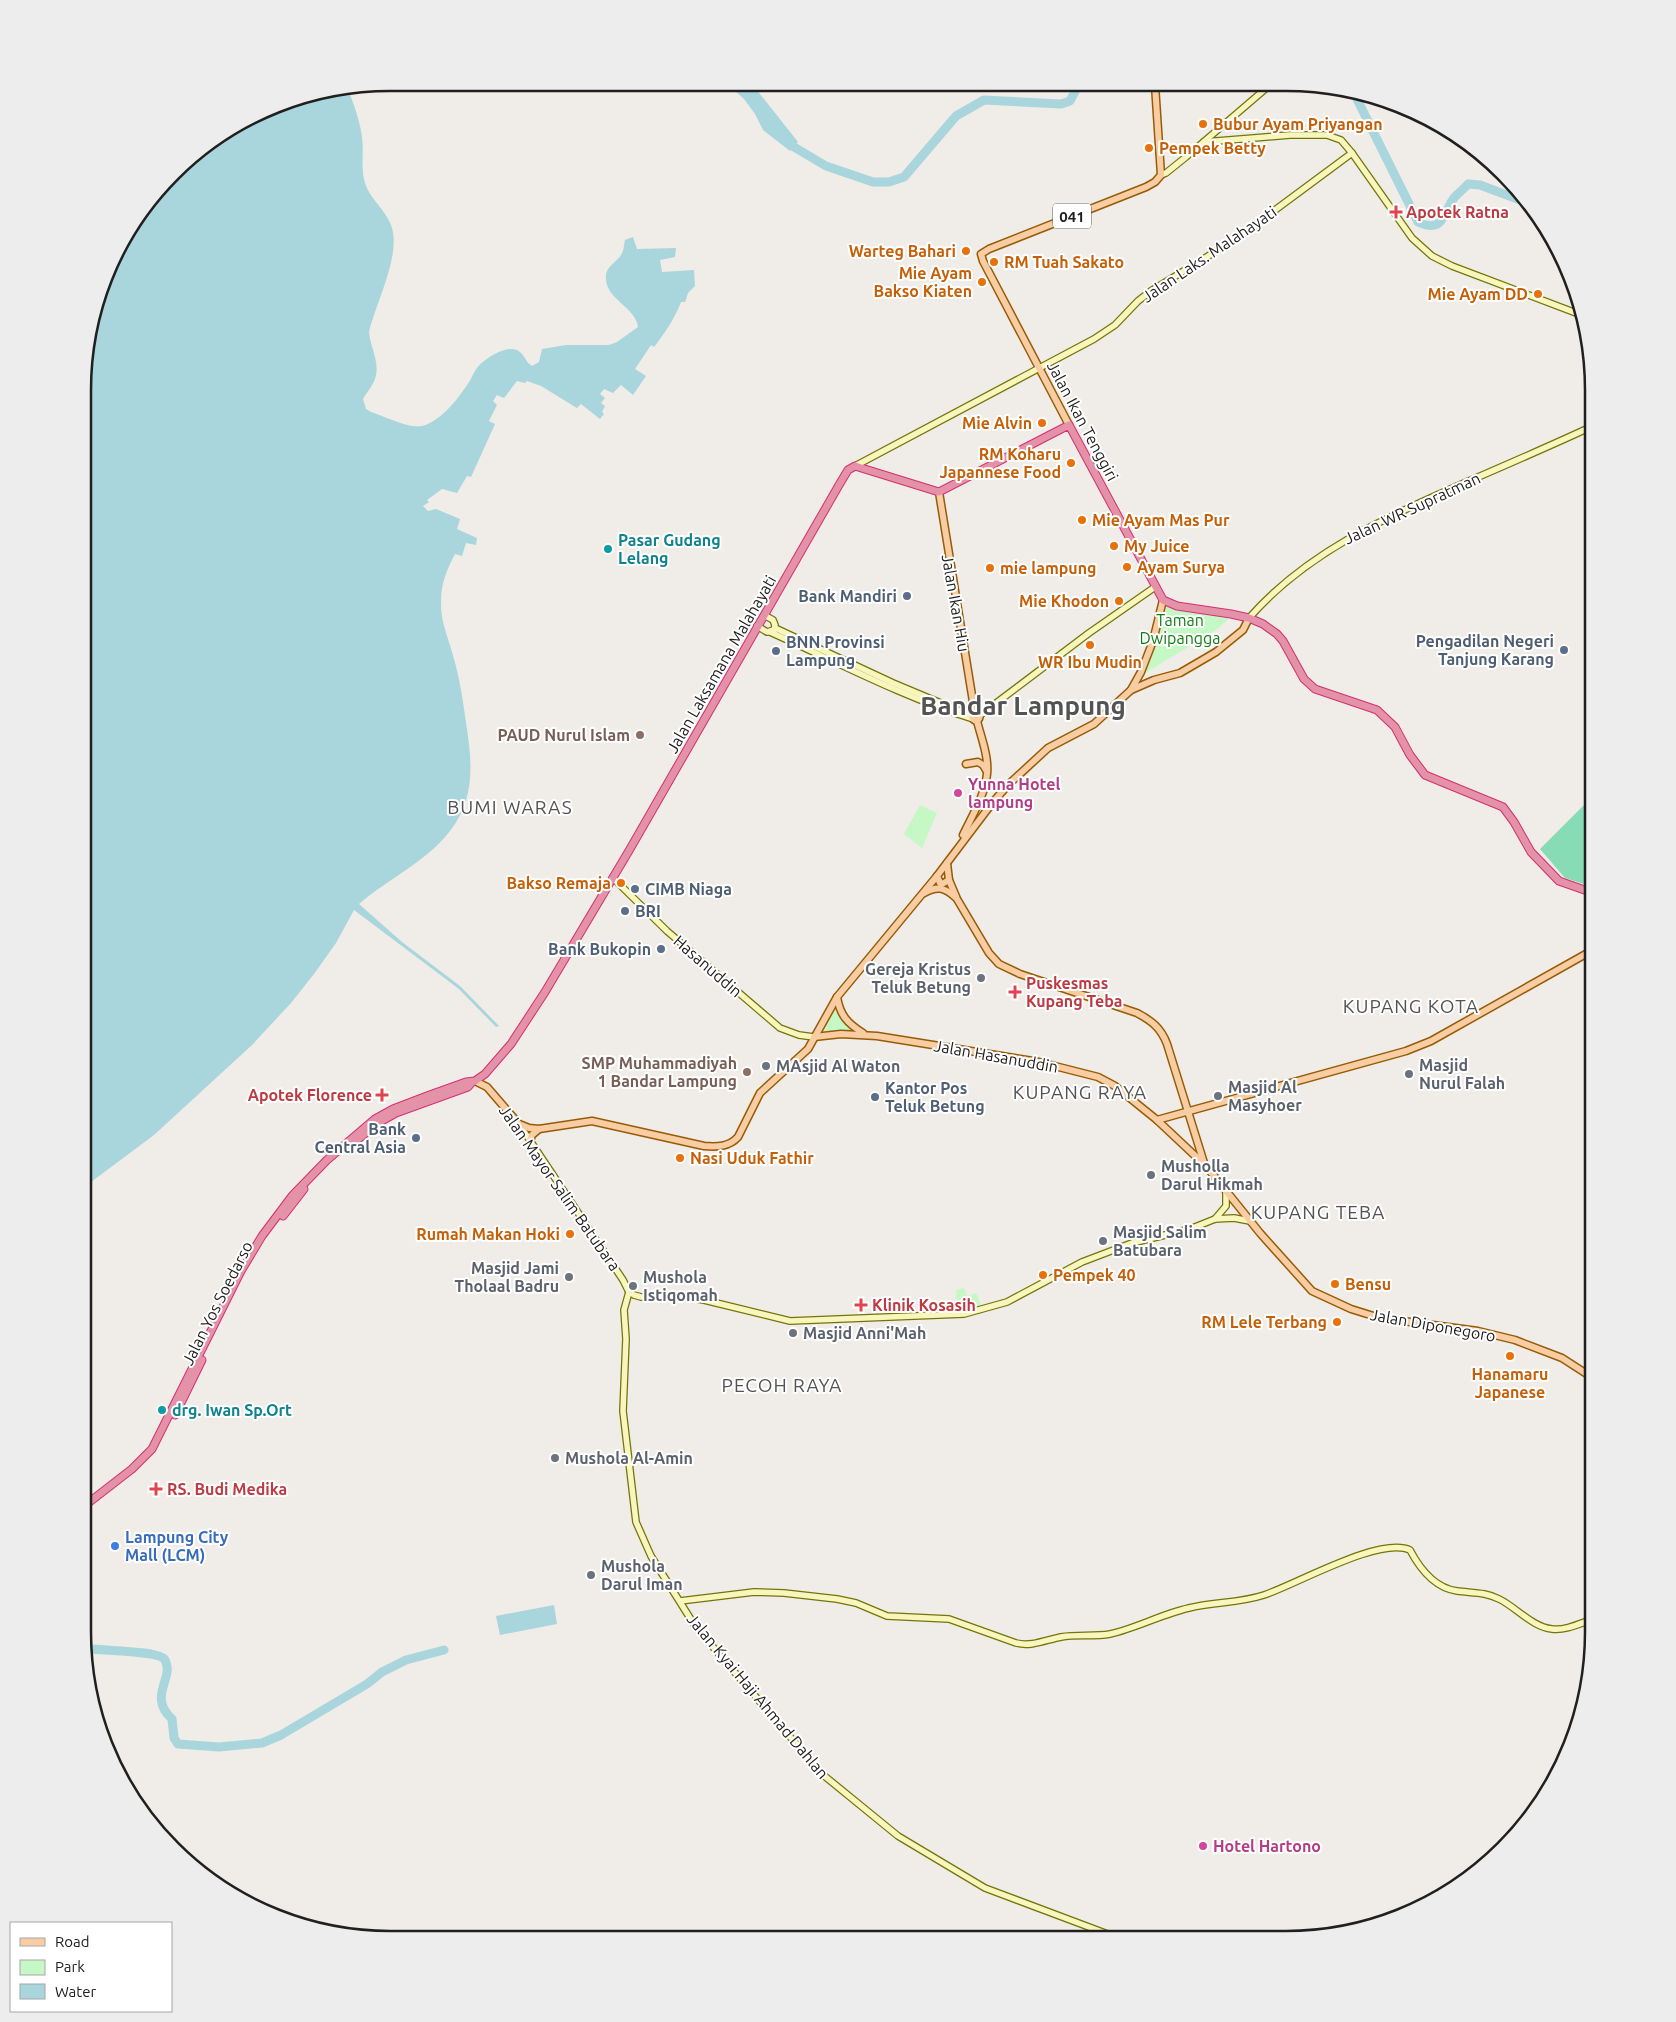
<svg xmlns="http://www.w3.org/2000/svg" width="1676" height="2022" viewBox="0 0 1676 2022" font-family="Ubuntu,sans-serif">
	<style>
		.park { fill: #c6f8c6 }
		.pitch { fill: #88dcb5 }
		.water { fill: #a9d5dc }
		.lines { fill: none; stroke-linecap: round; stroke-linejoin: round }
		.river { stroke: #a9d5dc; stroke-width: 9 }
		.secondary-casing { stroke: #727509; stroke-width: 8 }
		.primary-casing { stroke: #975b05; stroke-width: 9 }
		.highway-casing { stroke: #d52d74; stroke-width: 9 }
		.secondary { stroke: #f8f6bd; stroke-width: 5.5 }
		.primary { stroke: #f9cda3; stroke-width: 6 }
		.highway { stroke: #e492a8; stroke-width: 7 }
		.food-dot { fill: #e8710a; stroke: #fff; stroke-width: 2 }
		.health-dot { fill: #e0444e; stroke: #fff; stroke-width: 2 }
		.culture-dot { fill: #0f9aa8; stroke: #fff; stroke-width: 2 }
		.service-dot { fill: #5c6f8a; stroke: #fff; stroke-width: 2 }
		.education-dot { fill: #8d6e63; stroke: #fff; stroke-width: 2 }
		.hotel-dot { fill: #d1479c; stroke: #fff; stroke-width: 2 }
		.worship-dot { fill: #6b7280; stroke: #fff; stroke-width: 2 }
		.shop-dot { fill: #3f7fe0; stroke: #fff; stroke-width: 2 }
		.labels { text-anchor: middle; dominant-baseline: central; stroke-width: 4; stroke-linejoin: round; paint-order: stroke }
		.shield { fill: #fff; stroke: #636363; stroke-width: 1 }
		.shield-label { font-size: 15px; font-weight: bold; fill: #202020 }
		.food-label { font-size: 16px; font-weight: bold; fill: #c56008; stroke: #fff; text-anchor: start }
		.health-label { font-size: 16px; font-weight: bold; fill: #be3a42; stroke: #fff; text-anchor: start }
		.street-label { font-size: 16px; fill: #202020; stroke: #fff }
		.culture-label { font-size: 16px; font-weight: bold; fill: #0d838f; stroke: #fff; text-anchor: start }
		.service-label { font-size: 16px; font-weight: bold; fill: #4e5e75; stroke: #fff; text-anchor: end }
		.park-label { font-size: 16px; fill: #107c10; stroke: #fff }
		.education-label { font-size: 16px; font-weight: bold; fill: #785e54; stroke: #fff; text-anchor: end }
		.hotel-label { font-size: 16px; font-weight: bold; fill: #b23c85; stroke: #fff; text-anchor: start }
		.worship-label { font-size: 16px; font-weight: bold; fill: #5b616d; stroke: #fff; text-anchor: start }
		.shop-label { font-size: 16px; font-weight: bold; fill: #366cbe; stroke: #fff; text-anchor: start }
		.quarter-label { font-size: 19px; letter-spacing: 1px; fill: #535353; stroke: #fff }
		.town-label { font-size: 26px; font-weight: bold; fill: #535353; stroke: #fff }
		.rim { fill: none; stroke: #202020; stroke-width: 2.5 }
	</style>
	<rect width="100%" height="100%" fill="#f0ece7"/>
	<g class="park">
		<polygon points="1166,607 1230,618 1216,630 1142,675 1155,643"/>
		<polygon points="920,805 937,813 922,848 904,834"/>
		<polygon points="834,1008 843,1022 855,1030 824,1031"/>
		<polygon points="964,1288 967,1296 976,1293 981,1305 957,1309 956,1290"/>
	</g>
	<polygon class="pitch" points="1588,801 1593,807 1593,887 1565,878 1540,849"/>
	<g class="water">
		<polygon points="726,83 752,84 798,142 790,151 763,130 755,114 744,99"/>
		<path d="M348,89C354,105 360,121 362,137C364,151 361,166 364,179C368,198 384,207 391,225C402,254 376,302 369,332C370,346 379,360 376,375C375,383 367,392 363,399L366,409L371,412C384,416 409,429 422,426C441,421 457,400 467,385C471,380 473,373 477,368C484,359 505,345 517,350C525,354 525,362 532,366L539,362L542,349L566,345H609L617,342L638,327C636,307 604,299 606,276C606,266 617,262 621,255C624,251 624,244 625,240L633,237L637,249L676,248L675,257L660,260L662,272L694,270L695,286L688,293L685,302H681C675,318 665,333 654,347L651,345L635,369L646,376L633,395L621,385L613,393L604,389L600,394L605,398L601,403L605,406L602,412L604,414L600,419L581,404L577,408L541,386L527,381L525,383L517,381L504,398L497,395L493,401L497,405L489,421L495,424L471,477L467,476L457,493L442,489L427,500L429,502L423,506L428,511L436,509L460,519L457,529L477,538L476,545L466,543L462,556L455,554C447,569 441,584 441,601C440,621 449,640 454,659C460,680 463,701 466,723C472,761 476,798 450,831C425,863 389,878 359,904L402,942L460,986L499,1026L496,1027L459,989L354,910L336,943L314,974L291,1003L252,1045L154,1135L83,1188L85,350L124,236L187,159L291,99Z"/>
		<polygon points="554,1605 557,1624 500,1635 496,1616"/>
	</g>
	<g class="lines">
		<g class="river">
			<path d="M1354,93L1418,222C1444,234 1442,214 1454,198C1458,193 1464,189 1468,184L1480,185L1528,203"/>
			<polyline points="794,147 826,166 873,182 889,182 904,177 956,116 984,100 1061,104 1070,101 1079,84"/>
			<path d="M85,1648C98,1651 160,1650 165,1660C175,1678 147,1696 172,1719L174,1738L178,1744L219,1747L262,1743L281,1735L367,1684L382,1672L406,1660L444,1650"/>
		</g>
		<defs>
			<g id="secondary">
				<polyline points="1204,142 1290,135 1327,135 1341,140 1352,153 1412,238 1432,256 1452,266 1584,316"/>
				<polyline points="1161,175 1166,173 1186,157 1270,85"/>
				<polyline points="855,466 1094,339 1115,325 1138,301 1151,291 1236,239 1352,153"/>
				<path d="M1249,618C1306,553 1384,518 1462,484C1506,465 1550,446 1593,426"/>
				<polyline points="757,626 767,632 774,630 775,625 773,620 764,615"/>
				<polyline points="775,628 893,683 967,714"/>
				<path d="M770,632C837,662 903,697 973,719"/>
				<polyline points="979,716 1089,633 1155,587"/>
				<polyline points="613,878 667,931 780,1028 799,1035 814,1037"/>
				<polyline points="519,1124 623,1280 629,1292"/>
				<polyline points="1215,1219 1226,1206 1226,1191"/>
				<polyline points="629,1292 624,1310 626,1339 623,1411 636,1522 651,1556 695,1626 822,1774 898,1836 985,1888 1121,1939"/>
				<polyline points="629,1292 634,1295 641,1297 685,1297 704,1300 790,1321 964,1314 1007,1302 1082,1262 1132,1243 1190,1229 1215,1219 1234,1218 1250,1221"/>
				<path d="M680,1601L754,1592L784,1593L837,1599L856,1603L887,1616L949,1619L1016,1643C1031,1647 1046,1640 1061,1637C1077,1634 1094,1637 1110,1634C1137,1628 1162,1614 1189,1608C1214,1602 1240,1603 1264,1595C1297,1584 1380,1536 1410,1550C1420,1569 1435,1588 1457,1591C1472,1593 1486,1592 1499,1599C1516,1607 1532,1627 1552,1629C1565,1631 1581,1623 1593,1619"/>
			</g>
			<g id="primary">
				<polyline points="1069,425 983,261 981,254 989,249 1146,187 1155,182 1161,175 1155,85"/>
				<polyline points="939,492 975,714"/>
				<polyline points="1131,690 1154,680 1180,673 1216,652 1243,630 1249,618"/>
				<circle cx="976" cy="717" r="3.5"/>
				<polyline points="966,764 978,762 983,765 986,770"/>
				<path d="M963,835C972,816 985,795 987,774C989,757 981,737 977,721"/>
				<path d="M947,863L949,880L957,899L989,953L999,964L1020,974L1137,1013C1152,1021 1161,1028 1167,1044L1204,1163"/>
				<polyline points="937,876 940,883 942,884 949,880"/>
				<path d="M924,893C937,886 944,887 955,897"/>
				<path d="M837,997C840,1015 847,1023 863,1033"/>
				<polyline points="814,1037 841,1034 877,1036 1039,1062 1098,1077 1115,1086 1157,1120 1206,1166 1260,1233 1312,1291 1351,1309 1380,1318 1478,1331 1515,1340 1562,1358 1593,1378"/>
				<path d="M475,1081L487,1087L519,1124L529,1128L539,1129L592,1121L704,1146C717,1147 729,1147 738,1137L760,1093L808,1049L837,997L937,876L993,802L1009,784L1048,748L1094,724L1131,690L1141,672L1153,641L1163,600"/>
				<polyline points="1157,1120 1406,1051 1431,1041 1593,950"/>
				<polyline points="530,1141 532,1135 539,1129"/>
			</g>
			<g id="highway">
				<polyline points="346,1149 378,1123 396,1113 468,1087 472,1082"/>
				<polyline points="283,1216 304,1189"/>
				<polyline points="175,1415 202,1360"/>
				<polyline points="83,1507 132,1469 152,1449 241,1271 262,1236 292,1196 327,1160 375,1119 393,1109 427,1096 466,1082 475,1081 485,1074 511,1044 545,992 630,849 839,485 848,470 855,466 939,492 1069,425 1163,600 1177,606 1231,614 1249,618 1263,624 1277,634 1283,641 1304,679 1315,689 1377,710 1395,727 1410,755 1425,775 1503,807 1514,822 1531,852 1559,881 1593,893"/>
			</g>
		</defs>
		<use href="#secondary" class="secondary-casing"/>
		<use href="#primary" class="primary-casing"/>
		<use href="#highway" class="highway-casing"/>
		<use href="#secondary" class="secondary"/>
		<use href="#primary" class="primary"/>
		<use href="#highway" class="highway"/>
	</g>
	<g class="food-dot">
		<circle cx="1203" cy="124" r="5"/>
		<circle cx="1149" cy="148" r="5"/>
		<circle cx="966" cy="251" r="5"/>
		<circle cx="994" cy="262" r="5"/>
		<circle cx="982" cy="282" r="5"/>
		<circle cx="1538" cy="294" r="5"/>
		<circle cx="1042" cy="423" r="5"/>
		<circle cx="1071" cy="463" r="5"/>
		<circle cx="1082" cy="520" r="5"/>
		<circle cx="1114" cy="546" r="5"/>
		<circle cx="1127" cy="567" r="5"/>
		<circle cx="990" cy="568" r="5"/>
		<circle cx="1119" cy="601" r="5"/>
		<circle cx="1090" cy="645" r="5"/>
		<circle cx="621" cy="883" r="5"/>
		<circle cx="680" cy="1158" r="5"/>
		<circle cx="570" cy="1234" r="5"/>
		<circle cx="1043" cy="1275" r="5"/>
		<circle cx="1335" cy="1284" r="5"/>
		<circle cx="1337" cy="1322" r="5"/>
		<circle cx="1510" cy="1356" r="5"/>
	</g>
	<g class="health-dot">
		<path d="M1393.5 204.5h5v5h5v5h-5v5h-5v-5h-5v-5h5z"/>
		<path d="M1012.5 984.5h5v5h5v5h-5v5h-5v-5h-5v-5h5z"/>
		<path d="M379.5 1087.5h5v5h5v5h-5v5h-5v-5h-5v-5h5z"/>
		<path d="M858.5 1297.5h5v5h5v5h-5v5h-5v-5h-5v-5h5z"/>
		<path d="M153.5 1481.5h5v5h5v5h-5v5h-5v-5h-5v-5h5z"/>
	</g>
	<g class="culture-dot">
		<circle cx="608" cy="549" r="5"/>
		<circle cx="162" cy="1410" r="5"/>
	</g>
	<g class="service-dot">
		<circle cx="907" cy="596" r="5"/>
		<circle cx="1564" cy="650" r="5"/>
		<circle cx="776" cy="651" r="5"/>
		<circle cx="635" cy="889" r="5"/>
		<circle cx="625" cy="911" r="5"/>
		<circle cx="661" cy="949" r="5"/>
		<circle cx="875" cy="1097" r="5"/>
		<circle cx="416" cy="1138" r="5"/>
	</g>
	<g class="education-dot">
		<circle cx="640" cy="735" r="5"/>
		<circle cx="747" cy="1072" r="5"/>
	</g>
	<g class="hotel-dot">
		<circle cx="958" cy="793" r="5"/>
		<circle cx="1203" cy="1846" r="5"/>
	</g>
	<g class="worship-dot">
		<circle cx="981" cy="978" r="5"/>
		<circle cx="766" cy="1066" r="5"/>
		<circle cx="1409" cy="1074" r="5"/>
		<circle cx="1218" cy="1096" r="5"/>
		<circle cx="1151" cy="1175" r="5"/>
		<circle cx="1103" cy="1241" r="5"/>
		<circle cx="569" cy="1277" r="5"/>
		<circle cx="633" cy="1286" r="5"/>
		<circle cx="793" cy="1333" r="5"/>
		<circle cx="555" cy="1458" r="5"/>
		<circle cx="591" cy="1575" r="5"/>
	</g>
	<circle class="shop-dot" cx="115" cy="1546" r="5"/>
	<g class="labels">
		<rect class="shield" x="1053" y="203.5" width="38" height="25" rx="4"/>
		<g class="shield-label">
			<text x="1072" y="216">041</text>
		</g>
		<g class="food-label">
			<text x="1213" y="124">Bubur Ayam Priyangan</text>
			<text x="1159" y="148">Pempek Betty</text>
			<text x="956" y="251" text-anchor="end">Warteg Bahari</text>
			<text x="1004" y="262">RM Tuah Sakato</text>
			<text x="972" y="273" text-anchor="end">Mie Ayam<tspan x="972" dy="18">Bakso Kiaten</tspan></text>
			<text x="1528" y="294" text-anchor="end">Mie Ayam DD</text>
			<text x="1032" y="423" text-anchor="end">Mie Alvin</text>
			<text x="1061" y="454" text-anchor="end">RM Koharu<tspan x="1061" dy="18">Japannese Food</tspan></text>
			<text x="1092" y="520">Mie Ayam Mas Pur</text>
			<text x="1124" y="546">My Juice</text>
			<text x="1137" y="567">Ayam Surya</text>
			<text x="1000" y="568">mie lampung</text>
			<text x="1109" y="601" text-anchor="end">Mie Khodon</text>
			<text x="1090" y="662" text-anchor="middle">WR Ibu Mudin</text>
			<text x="611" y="883" text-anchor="end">Bakso Remaja</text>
			<text x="690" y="1158">Nasi Uduk Fathir</text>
			<text x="560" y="1234" text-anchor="end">Rumah Makan Hoki</text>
			<text x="1053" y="1275">Pempek 40</text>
			<text x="1345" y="1284">Bensu</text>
			<text x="1327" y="1322" text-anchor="end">RM Lele Terbang</text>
			<text x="1510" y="1374" text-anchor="middle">Hanamaru<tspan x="1510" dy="18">Japanese</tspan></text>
		</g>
		<g class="health-label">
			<text x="1406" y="212">Apotek Ratna</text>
			<text x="1026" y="983">Puskesmas<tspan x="1026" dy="18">Kupang Teba</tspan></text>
			<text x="372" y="1095" text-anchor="end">Apotek Florence</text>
			<text x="872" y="1305">Klinik Kosasih</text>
			<text x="167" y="1489">RS. Budi Medika</text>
		</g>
		<g class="street-label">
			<text transform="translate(1209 254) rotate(-34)">Jalan Laks. Malahayati</text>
			<text transform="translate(1083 421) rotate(62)">Jalan Ikan Tenggiri</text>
			<text transform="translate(1412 508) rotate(-25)">Jalan WR Supratman</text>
			<text transform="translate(956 603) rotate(80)">Jalan Ikan Hiu</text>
			<text transform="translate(721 664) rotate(-60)">Jalan Laksamana Malahayati</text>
			<text transform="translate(708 966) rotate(41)">Hasanuddin</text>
			<text transform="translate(996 1056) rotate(10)">Jalan Hasanuddin</text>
			<text transform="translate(560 1188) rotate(55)">Jalan Mayor Salim Batubara</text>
			<text transform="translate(217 1303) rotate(-63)">Jalan Yos Soedarso</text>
			<text transform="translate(1433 1325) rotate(10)">Jalan Diponegoro</text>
			<text transform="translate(758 1696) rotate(50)">Jalan Kyai Haji Ahmad Dahlan</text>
		</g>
		<g class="culture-label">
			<text x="618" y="540">Pasar Gudang<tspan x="618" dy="18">Lelang</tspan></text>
			<text x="172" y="1410">drg. Iwan Sp.Ort</text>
		</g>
		<g class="service-label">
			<text x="897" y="596">Bank Mandiri</text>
			<text x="1554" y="641">Pengadilan Negeri<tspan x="1554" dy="18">Tanjung Karang</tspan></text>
			<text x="786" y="642" text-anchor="start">BNN Provinsi<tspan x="786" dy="18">Lampung</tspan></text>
			<text x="645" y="889" text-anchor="start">CIMB Niaga</text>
			<text x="635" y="911" text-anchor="start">BRI</text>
			<text x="651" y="949">Bank Bukopin</text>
			<text x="885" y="1088" text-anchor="start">Kantor Pos<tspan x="885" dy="18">Teluk Betung</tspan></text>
			<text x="406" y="1129">Bank<tspan x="406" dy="18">Central Asia</tspan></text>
		</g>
		<g class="park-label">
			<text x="1180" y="620">Taman<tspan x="1180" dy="18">Dwipangga</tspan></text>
		</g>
		<g class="education-label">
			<text x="630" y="735">PAUD Nurul Islam</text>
			<text x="737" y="1063">SMP Muhammadiyah<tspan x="737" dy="18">1 Bandar Lampung</tspan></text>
		</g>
		<g class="hotel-label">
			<text x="968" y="784">Yunna Hotel<tspan x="968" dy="18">lampung</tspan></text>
			<text x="1213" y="1846">Hotel Hartono</text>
		</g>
		<g class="worship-label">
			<text x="971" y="969" text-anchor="end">Gereja Kristus<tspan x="971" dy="18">Teluk Betung</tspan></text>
			<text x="1419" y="1065">Masjid<tspan x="1419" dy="18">Nurul Falah</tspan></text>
			<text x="776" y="1066">MAsjid Al Waton</text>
			<text x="1228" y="1087">Masjid Al<tspan x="1228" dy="18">Masyhoer</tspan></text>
			<text x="1161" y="1166">Musholla<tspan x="1161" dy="18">Darul Hikmah</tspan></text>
			<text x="1113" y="1232">Masjid Salim<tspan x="1113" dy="18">Batubara</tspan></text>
			<text x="559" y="1268" text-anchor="end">Masjid Jami<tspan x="559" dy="18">Tholaal Badru</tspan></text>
			<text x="643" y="1277">Mushola<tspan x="643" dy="18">Istiqomah</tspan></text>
			<text x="803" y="1333">Masjid Anni'Mah</text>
			<text x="565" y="1458">Mushola Al-Amin</text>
			<text x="601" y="1566">Mushola<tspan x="601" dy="18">Darul Iman</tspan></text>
		</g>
		<g class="shop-label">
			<text x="125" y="1537">Lampung City<tspan x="125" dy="18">Mall (LCM)</tspan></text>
		</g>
		<g class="quarter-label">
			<text x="510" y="807">BUMI WARAS</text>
			<text x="1411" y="1006">KUPANG KOTA</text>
			<text x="1080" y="1092">KUPANG RAYA</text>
			<text x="1318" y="1212">KUPANG TEBA</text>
			<text x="782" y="1385">PECOH RAYA</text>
		</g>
		<g class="town-label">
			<text x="1023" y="705">Bandar Lampung</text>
		</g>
	</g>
	<path d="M0 0H1676V2022H0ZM390 91H1286A299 299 0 0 1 1585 390V1632A299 299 0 0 1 1286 1931H390A299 299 0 0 1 91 1632V390A299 299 0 0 1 390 91Z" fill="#ededed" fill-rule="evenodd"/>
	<path class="rim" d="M390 91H1286A299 299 0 0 1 1585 390V1632A299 299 0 0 1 1286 1931H390A299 299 0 0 1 91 1632V390A299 299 0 0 1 390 91Z"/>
	<rect x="10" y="1922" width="162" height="90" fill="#ffffff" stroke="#a6a6a6"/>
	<rect x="20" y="1938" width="25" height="8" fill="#f9cda3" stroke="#a6a6a6"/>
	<text x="55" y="1947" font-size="15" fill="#202020">Road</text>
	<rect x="20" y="1960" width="25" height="15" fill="#c6f8c6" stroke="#a6a6a6"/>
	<text x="55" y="1972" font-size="15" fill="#202020">Park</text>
	<rect x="20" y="1984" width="25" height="15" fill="#a9d5dc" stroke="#a6a6a6"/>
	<text x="55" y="1997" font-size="15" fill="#202020">Water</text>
</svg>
